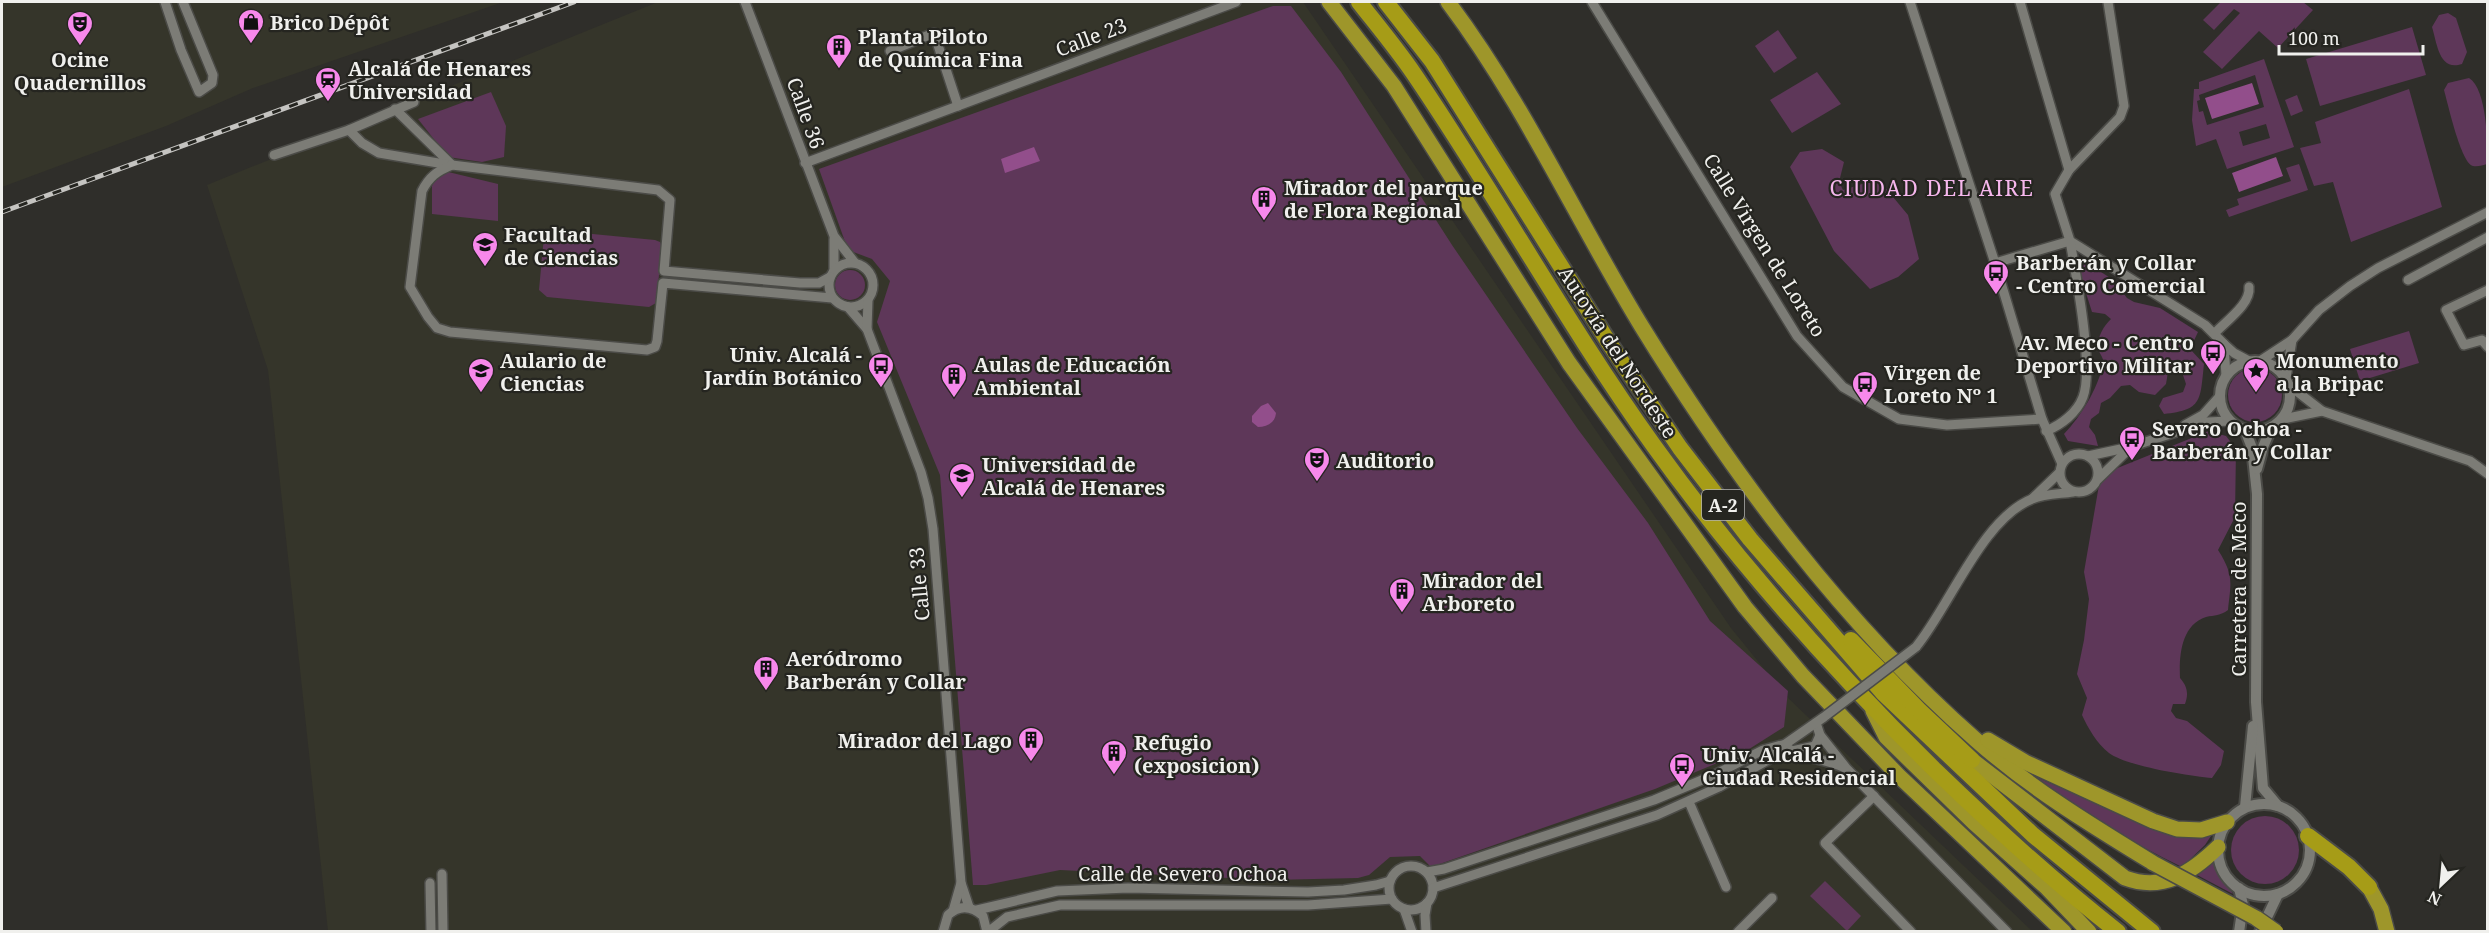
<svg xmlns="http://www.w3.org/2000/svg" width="2489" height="933" viewBox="0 0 2489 933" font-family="'Noto Serif',serif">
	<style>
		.built { fill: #35352a }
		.green { fill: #5e3759; fill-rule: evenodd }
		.water { fill: #924e8b }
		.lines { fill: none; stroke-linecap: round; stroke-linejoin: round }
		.minor-casing { stroke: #4b4b47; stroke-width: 12 }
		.tertiary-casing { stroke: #4b4b47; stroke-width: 14 }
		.trunk-casing { stroke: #4b4b47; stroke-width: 18 }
		.motorway-casing { stroke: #4b4b47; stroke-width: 20 }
		.minor { stroke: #7c7c76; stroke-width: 9 }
		.tertiary { stroke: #7c7c76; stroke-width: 10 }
		.trunk { stroke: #9e962a; stroke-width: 15 }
		.motorway { stroke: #a69c17; stroke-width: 16 }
		.rail-casing { stroke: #c5c4c1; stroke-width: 5 }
		.rail { stroke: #252520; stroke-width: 3; stroke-dasharray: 9; stroke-linecap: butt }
		.minor-bridge-casing { stroke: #4b4b47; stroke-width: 12; stroke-linecap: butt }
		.trunk-bridge-casing { stroke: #4b4b47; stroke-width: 18; stroke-linecap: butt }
		.minor-bridge { stroke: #7c7c76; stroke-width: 9 }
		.trunk-bridge { stroke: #9e962a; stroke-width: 15 }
		.labels { text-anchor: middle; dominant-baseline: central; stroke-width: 4.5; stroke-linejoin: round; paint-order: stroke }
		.shield { fill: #252520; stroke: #b3b3b0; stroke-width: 1.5 }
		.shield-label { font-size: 18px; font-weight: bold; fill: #f0f0ed }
		.poi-label { font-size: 20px; font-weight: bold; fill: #f0f0ed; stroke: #252520; text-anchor: start }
		.street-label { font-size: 20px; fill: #f0f0ed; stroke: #252520 }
		.neighbourhood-label { font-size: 21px; letter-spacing: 1.5px; fill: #f6b7ed; stroke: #252520 }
	</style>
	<rect width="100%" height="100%" fill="#2f2e2a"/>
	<g class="built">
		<polygon points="2,2 503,2 253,88 166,126 2,187"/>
		<polygon points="658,2 1303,2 1731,628 1787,697 2032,931 328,931 268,370 207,185"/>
	</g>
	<g class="green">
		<polygon points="2221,2 2303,2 2313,10 2278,48 2259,31 2222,69 2203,52 2240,13 2234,9 2214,30 2203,20"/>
		<polygon points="1273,6 1291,6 1341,72 1452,245 1577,428 1648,523 1710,621 1788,691 1784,727 1746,751 1655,789 1431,867 1420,856 1390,857 1369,875 1358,878 1271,880 1060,870 986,885 973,885 940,475 877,322 890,281 872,259 848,250 819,169"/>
		<path d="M2448,13L2456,18L2467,52L2462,64C2439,72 2437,43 2432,27L2439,15Z"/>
		<polygon points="2412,27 2426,75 2320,106 2306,59"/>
		<polygon points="1778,30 1797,58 1774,73 1755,46"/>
		<path d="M2264,59L2294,147L2227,169L2216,139L2196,146L2192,120L2194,89H2199V82ZM2255,75L2264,107L2207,125L2203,111L2199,112L2197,101L2200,100L2199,95ZM2266,124L2270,138L2243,146L2239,132Z"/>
		<polygon points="1817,72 1841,104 1792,133 1770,100"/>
		<path d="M2469,78C2487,89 2488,144 2487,164C2483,165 2478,167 2473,166C2461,163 2448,104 2444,90L2448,83Z"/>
		<polygon points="2409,89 2442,207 2351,242 2333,182 2314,186 2300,148 2321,143 2315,122"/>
		<polygon points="491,92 506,126 504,157 482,162 448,157 418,119"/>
		<polygon points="2297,95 2303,111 2291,116 2285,100"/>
		<polygon points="1822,149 1844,162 1839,182 1843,190 1878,179 1908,215 1919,259 1898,277 1870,289 1834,251 1790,167 1800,152"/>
		<polygon points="2299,164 2308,190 2229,217 2226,210 2239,205 2237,199 2291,181 2286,168"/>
		<polygon points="440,170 498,184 498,221 432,214 432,186"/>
		<polygon points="551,230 655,240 660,242 662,247 656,303 649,307 547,297 539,290 544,236"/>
		<path d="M2082,260L2112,279L2127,298L2134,302L2160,308L2198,332L2190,349L2204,364C2200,400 2203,410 2164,414L2159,406L2163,398L2183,392L2186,384L2181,369L2168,372L2166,384L2155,395L2139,392L2130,385L2121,386L2110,398L2101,403L2099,413L2091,419L2089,427L2095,435L2098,446L2068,441L2064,434C2081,416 2097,390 2103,365C2105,358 2099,354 2098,348C2097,336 2104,326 2111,319L2105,314L2092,312L2080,274Z"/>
		<circle cx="850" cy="285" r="15"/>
		<polygon points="2409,331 2419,363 2360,381 2350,349"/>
		<circle cx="2255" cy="395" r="27"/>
		<path d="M2209,431L2226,436L2236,449L2235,517L2218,550C2234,575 2231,582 2228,610C2220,616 2215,615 2206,617C2181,625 2179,656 2180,678C2187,686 2189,693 2185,704H2173L2171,711L2176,718L2187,721L2224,751L2221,765L2212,778C2189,776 2126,766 2109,753C2097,744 2088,728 2082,715L2087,698L2077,674L2084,640L2089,599L2084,572L2099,485L2115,469Z"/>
		<path d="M2020,768L2045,781L2163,831L2213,833L2205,845L2182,867C2125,839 2070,806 2020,768Z"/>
		<circle cx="2265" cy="850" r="34"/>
		<polygon points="2212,863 2215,865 2233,894 2197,875"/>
		<polygon points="1825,881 1861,916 1847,931 1810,896"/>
	</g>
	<g class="water">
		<polygon points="2252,83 2259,104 2212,119 2205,98"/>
		<polygon points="1034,147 1040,161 1005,173 1001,159"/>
		<polygon points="2276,157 2283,176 2239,192 2232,173"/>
		<path d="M1268,403L1276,413C1275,423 1267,427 1258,427L1252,422V416L1261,406Z"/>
	</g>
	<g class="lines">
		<defs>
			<g id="minor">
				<polyline points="165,2 181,50 199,92 212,83 213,75 183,2"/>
				<polyline points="745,2 834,236 855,263"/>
				<polyline points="1592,2 1797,336 1843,387 1899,419 1947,425 2042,419"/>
				<polyline points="1910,2 1995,263 2042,419 2062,464"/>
				<polyline points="2020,2 2069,170"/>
				<polyline points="2108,2 2124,106 2120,117 2069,170 2055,194 2070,241 2205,325 2224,344"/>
				<polyline points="890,51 934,33 958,106"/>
				<polyline points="395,109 452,165"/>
				<polyline points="349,130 362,143 379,153 450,165"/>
				<polyline points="274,155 349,130 414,102"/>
				<polyline points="805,163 1236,2"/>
				<polyline points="834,239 834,270"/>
				<circle cx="851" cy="285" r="22"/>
				<path d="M1995,263L2070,241C2076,275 2094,368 2083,397C2077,413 2061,425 2046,431"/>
				<path d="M830,277L819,283H800L664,271L670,200L658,190L452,165C437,171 429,177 422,191L410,287L428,317L437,328L450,332L647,350L655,347L657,341L663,283L832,298"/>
				<polyline points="2408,280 2488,237"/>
				<polyline points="2488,290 2446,310 2464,345 2482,340 2488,347"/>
				<polyline points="848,307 867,329 921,472 928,498 933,529 961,883 969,907"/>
				<polyline points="867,329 868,300"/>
				<path d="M2215,333C2226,321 2251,304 2249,287"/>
				<polyline points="2260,361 2292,340 2319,310 2350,286 2378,268 2488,212"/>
				<polyline points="2226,376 2224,344 2234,353 2249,361"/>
				<polyline points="2286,378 2292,340"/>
				<polyline points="2290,386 2322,411 2470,461 2488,474"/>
				<polyline points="2283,419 2322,411"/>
				<polyline points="2185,425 2203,415 2220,396"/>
				<circle cx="2079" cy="473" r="19"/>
				<polyline points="2088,456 2130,447 2207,422 2230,421"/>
				<polyline points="2098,479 2129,449"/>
				<polyline points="2033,498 2059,473"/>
				<path d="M1916,647C1950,606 1982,519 2032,499C2044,494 2059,494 2073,492"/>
				<polyline points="1816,723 1820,735 1847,769 2007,932"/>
				<path d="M1784,745C1799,759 1825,758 1845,768"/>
				<polyline points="1792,751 1815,746 1820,735"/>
				<polyline points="1874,796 1825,843 1911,932"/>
				<polyline points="1689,802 1726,887"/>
				<circle cx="1411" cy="888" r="22"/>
				<polyline points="1427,872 1444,869 1654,800 1714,775 1763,750 1782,745"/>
				<polyline points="442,874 443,932"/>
				<polyline points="430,883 431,932"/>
				<polyline points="1433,888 1657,815 1719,787 1768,760 1784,745 1824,717"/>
				<polyline points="1404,909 1412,932"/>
				<polyline points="977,910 1057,891 1128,888 1308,892 1344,890 1376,885 1390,881"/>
				<polyline points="953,911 961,883"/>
				<path d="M943,932L948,915C960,904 972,906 983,916L987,932"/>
				<polyline points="988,932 1007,917 1060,905 1308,905 1392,899"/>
				<polyline points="1426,932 1425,915 1427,903"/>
				<polyline points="1738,932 1772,898"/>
			</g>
			<g id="tertiary">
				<circle cx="2255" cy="396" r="35"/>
				<polyline points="2245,430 2252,448 2257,494 2256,702 2263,788 2278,806"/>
				<polyline points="2257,469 2263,447 2271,428"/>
				<circle cx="2264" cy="850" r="46"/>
				<polyline points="2245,807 2253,726"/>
				<polyline points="2239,888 2243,905 2239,932"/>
				<polyline points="2260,932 2278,894"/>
			</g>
			<g id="trunk">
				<polyline points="1329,2 1394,86 1569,363 1745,607 1803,676 1899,776 2064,932"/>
				<path d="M1448,2C1524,103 1576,219 1642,327C1735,478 1843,623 1976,740C2030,788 2091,825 2153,863"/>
				<polyline points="1873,711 1886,737 1974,823 2047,888 2089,932"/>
				<polyline points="1988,740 2025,762 2153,821 2177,829 2201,830 2227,822"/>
				<path d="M1972,760L2125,878C2163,892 2191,873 2218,847"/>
				<polyline points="2369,887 2381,909 2387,932"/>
			</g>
			<g id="motorway">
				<path d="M1359,2C1377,25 1397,49 1414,74C1497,196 1568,326 1654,446C1738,563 1833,670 1936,771C1994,827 2054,882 2118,932"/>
				<polyline points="1386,2 1432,61 1609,343 1680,448 1750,539 1884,694 2033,835 2152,932"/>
				<polyline points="1851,640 1919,710 1972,760"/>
				<polyline points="2308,836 2349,867 2369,887"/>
			</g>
		</defs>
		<use href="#minor" class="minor-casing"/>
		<use href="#tertiary" class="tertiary-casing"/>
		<use href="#trunk" class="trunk-casing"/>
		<use href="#motorway" class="motorway-casing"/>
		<use href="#minor" class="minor"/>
		<use href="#tertiary" class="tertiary"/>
		<use href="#trunk" class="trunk"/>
		<use href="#motorway" class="motorway"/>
		<defs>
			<polyline id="rail" points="2,212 574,2"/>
		</defs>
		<use href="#rail" class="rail-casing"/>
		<use href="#rail" class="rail"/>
		<defs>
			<polyline id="minor-bridge" points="1824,717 1916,647"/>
			<polyline id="trunk-bridge" points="2153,863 2256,918 2276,932"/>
		</defs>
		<use href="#minor-bridge" class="minor-bridge-casing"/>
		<use href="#trunk-bridge" class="trunk-bridge-casing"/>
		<use href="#minor-bridge" class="minor-bridge"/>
		<use href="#trunk-bridge" class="trunk-bridge"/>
	</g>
	<defs>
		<symbol id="shop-pin" viewBox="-11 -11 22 30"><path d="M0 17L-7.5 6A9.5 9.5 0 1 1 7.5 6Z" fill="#f788eb" stroke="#252520"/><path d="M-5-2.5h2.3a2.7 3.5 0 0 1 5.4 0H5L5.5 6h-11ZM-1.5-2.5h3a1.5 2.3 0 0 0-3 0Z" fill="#111"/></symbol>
		<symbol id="theatre-pin" viewBox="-11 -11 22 30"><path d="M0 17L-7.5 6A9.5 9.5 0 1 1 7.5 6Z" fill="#f788eb" stroke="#252520"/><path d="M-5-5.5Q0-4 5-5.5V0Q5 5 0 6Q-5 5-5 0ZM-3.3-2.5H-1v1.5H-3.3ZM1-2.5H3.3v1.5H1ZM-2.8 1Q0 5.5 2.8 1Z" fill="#111"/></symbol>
		<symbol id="building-pin" viewBox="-11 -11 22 30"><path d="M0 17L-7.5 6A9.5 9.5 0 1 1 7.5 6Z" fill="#f788eb" stroke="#252520"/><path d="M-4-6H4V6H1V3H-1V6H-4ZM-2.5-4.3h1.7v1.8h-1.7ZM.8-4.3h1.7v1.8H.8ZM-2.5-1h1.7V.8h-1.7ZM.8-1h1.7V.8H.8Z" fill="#111"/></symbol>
		<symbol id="station-pin" viewBox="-11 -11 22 30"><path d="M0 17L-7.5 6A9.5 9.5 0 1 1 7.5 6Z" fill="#f788eb" stroke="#252520"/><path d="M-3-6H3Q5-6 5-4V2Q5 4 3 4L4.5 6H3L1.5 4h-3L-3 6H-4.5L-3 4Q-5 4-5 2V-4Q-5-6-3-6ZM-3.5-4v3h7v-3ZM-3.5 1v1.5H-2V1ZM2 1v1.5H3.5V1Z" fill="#111"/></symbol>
		<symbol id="university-pin" viewBox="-11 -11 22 30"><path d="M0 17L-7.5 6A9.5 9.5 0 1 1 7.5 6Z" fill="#f788eb" stroke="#252520"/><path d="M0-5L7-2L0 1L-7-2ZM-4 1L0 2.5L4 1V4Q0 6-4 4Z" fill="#111"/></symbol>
		<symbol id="bus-pin" viewBox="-11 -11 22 30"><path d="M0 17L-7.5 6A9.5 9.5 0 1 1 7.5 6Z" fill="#f788eb" stroke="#252520"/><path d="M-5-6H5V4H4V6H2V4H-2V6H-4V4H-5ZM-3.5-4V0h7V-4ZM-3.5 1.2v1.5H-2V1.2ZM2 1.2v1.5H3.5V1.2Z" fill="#111"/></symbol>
		<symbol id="sight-pin" viewBox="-11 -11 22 30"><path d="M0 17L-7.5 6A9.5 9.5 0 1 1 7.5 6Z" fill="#f788eb" stroke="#252520"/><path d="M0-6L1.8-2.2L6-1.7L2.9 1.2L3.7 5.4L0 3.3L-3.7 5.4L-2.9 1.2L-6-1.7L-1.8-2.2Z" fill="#111"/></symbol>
	</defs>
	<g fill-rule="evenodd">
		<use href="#shop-pin" x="236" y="7" width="30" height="40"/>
		<use href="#theatre-pin" x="65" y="9" width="30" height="40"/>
		<use href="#building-pin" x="824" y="32" width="30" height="40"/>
		<use href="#station-pin" x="313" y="65" width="30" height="40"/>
		<use href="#building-pin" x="1249" y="184" width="30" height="40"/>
		<use href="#university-pin" x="470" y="230" width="30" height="40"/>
		<use href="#bus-pin" x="1981" y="258" width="30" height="40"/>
		<use href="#bus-pin" x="2198" y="338" width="30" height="40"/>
		<use href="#bus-pin" x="866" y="351" width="30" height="40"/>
		<use href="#university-pin" x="466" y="356" width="30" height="40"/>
		<use href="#sight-pin" x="2241" y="356" width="30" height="40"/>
		<use href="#building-pin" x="939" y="361" width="30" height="40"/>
		<use href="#bus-pin" x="1850" y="369" width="30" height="40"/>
		<use href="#bus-pin" x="2117" y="424" width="30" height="40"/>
		<use href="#theatre-pin" x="1302" y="445" width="30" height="40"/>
		<use href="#university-pin" x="947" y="461" width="30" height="40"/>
		<use href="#building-pin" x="1387" y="576" width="30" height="40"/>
		<use href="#building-pin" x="751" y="654" width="30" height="40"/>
		<use href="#building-pin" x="1016" y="725" width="30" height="40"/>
		<use href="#building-pin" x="1099" y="738" width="30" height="40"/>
		<use href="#bus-pin" x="1667" y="751" width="30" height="40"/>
	</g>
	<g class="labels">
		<rect class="shield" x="1702" y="490" width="42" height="30" rx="4.5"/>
		<g class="shield-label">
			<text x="1723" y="505">A-2</text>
		</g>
		<g class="poi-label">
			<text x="270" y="22">Brico Dépôt</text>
			<text x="858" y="36">Planta Piloto<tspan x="858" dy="23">de Química Fina</tspan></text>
			<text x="80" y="59" text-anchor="middle">Ocine<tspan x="80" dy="23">Quadernillos</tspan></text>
			<text x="348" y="68">Alcalá de Henares<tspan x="348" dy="23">Universidad</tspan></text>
			<text x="1284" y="187">Mirador del parque<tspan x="1284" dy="23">de Flora Regional</tspan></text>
			<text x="504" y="234">Facultad<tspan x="504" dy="23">de Ciencias</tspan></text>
			<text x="2016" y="262">Barberán y Collar<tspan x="2016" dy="23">- Centro Comercial</tspan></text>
			<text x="2194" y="342" text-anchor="end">Av. Meco - Centro<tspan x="2194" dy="23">Deportivo Militar</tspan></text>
			<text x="862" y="354" text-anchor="end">Univ. Alcalá -<tspan x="862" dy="23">Jardín Botánico</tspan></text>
			<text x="500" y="360">Aulario de<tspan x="500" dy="23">Ciencias</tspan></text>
			<text x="2276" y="360">Monumento<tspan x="2276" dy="23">a la Bripac</tspan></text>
			<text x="974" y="364">Aulas de Educación<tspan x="974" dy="23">Ambiental</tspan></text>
			<text x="1884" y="372">Virgen de<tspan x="1884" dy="23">Loreto Nº 1</tspan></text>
			<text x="2152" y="428">Severo Ochoa -<tspan x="2152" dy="23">Barberán y Collar</tspan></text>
			<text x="1336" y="460">Auditorio</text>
			<text x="982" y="464">Universidad de<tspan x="982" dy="23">Alcalá de Henares</tspan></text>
			<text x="1422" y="580">Mirador del<tspan x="1422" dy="23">Arboreto</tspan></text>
			<text x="786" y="658">Aeródromo<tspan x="786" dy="23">Barberán y Collar</tspan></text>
			<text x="1012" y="740" text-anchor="end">Mirador del Lago</text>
			<text x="1134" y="742">Refugio<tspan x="1134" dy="23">(exposicion)</tspan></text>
			<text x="1702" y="754">Univ. Alcalá -<tspan x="1702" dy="23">Ciudad Residencial</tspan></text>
		</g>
		<g class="street-label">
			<text transform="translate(1091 37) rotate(-21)">Calle 23</text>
			<text transform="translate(806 113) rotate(70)">Calle 36</text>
			<text transform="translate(1765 245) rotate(58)">Calle Virgen de Loreto</text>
			<text transform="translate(1618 352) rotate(57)">Autovía del Nordeste</text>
			<text transform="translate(919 584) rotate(-95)">Calle 33</text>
			<text transform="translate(2238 589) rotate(-90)">Carretera de Meco</text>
			<text x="1183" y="873">Calle de Severo Ochoa</text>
		</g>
		<g class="neighbourhood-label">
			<text x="1932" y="188">CIUDAD DEL AIRE</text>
		</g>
	</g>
	<rect width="2489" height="933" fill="none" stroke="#f0f0ed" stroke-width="6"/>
	<g transform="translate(2441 885) rotate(206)" stroke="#252520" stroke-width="4.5" paint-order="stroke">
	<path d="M0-4.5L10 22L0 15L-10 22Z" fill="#f0f0ed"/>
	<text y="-9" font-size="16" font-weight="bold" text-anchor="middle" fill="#f0f0ed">N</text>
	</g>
	<path d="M2279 45v9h144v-9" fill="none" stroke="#f0f0ed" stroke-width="3"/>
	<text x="2288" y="45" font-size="18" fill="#f0f0ed" stroke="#252520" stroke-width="4.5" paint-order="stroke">100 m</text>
</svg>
